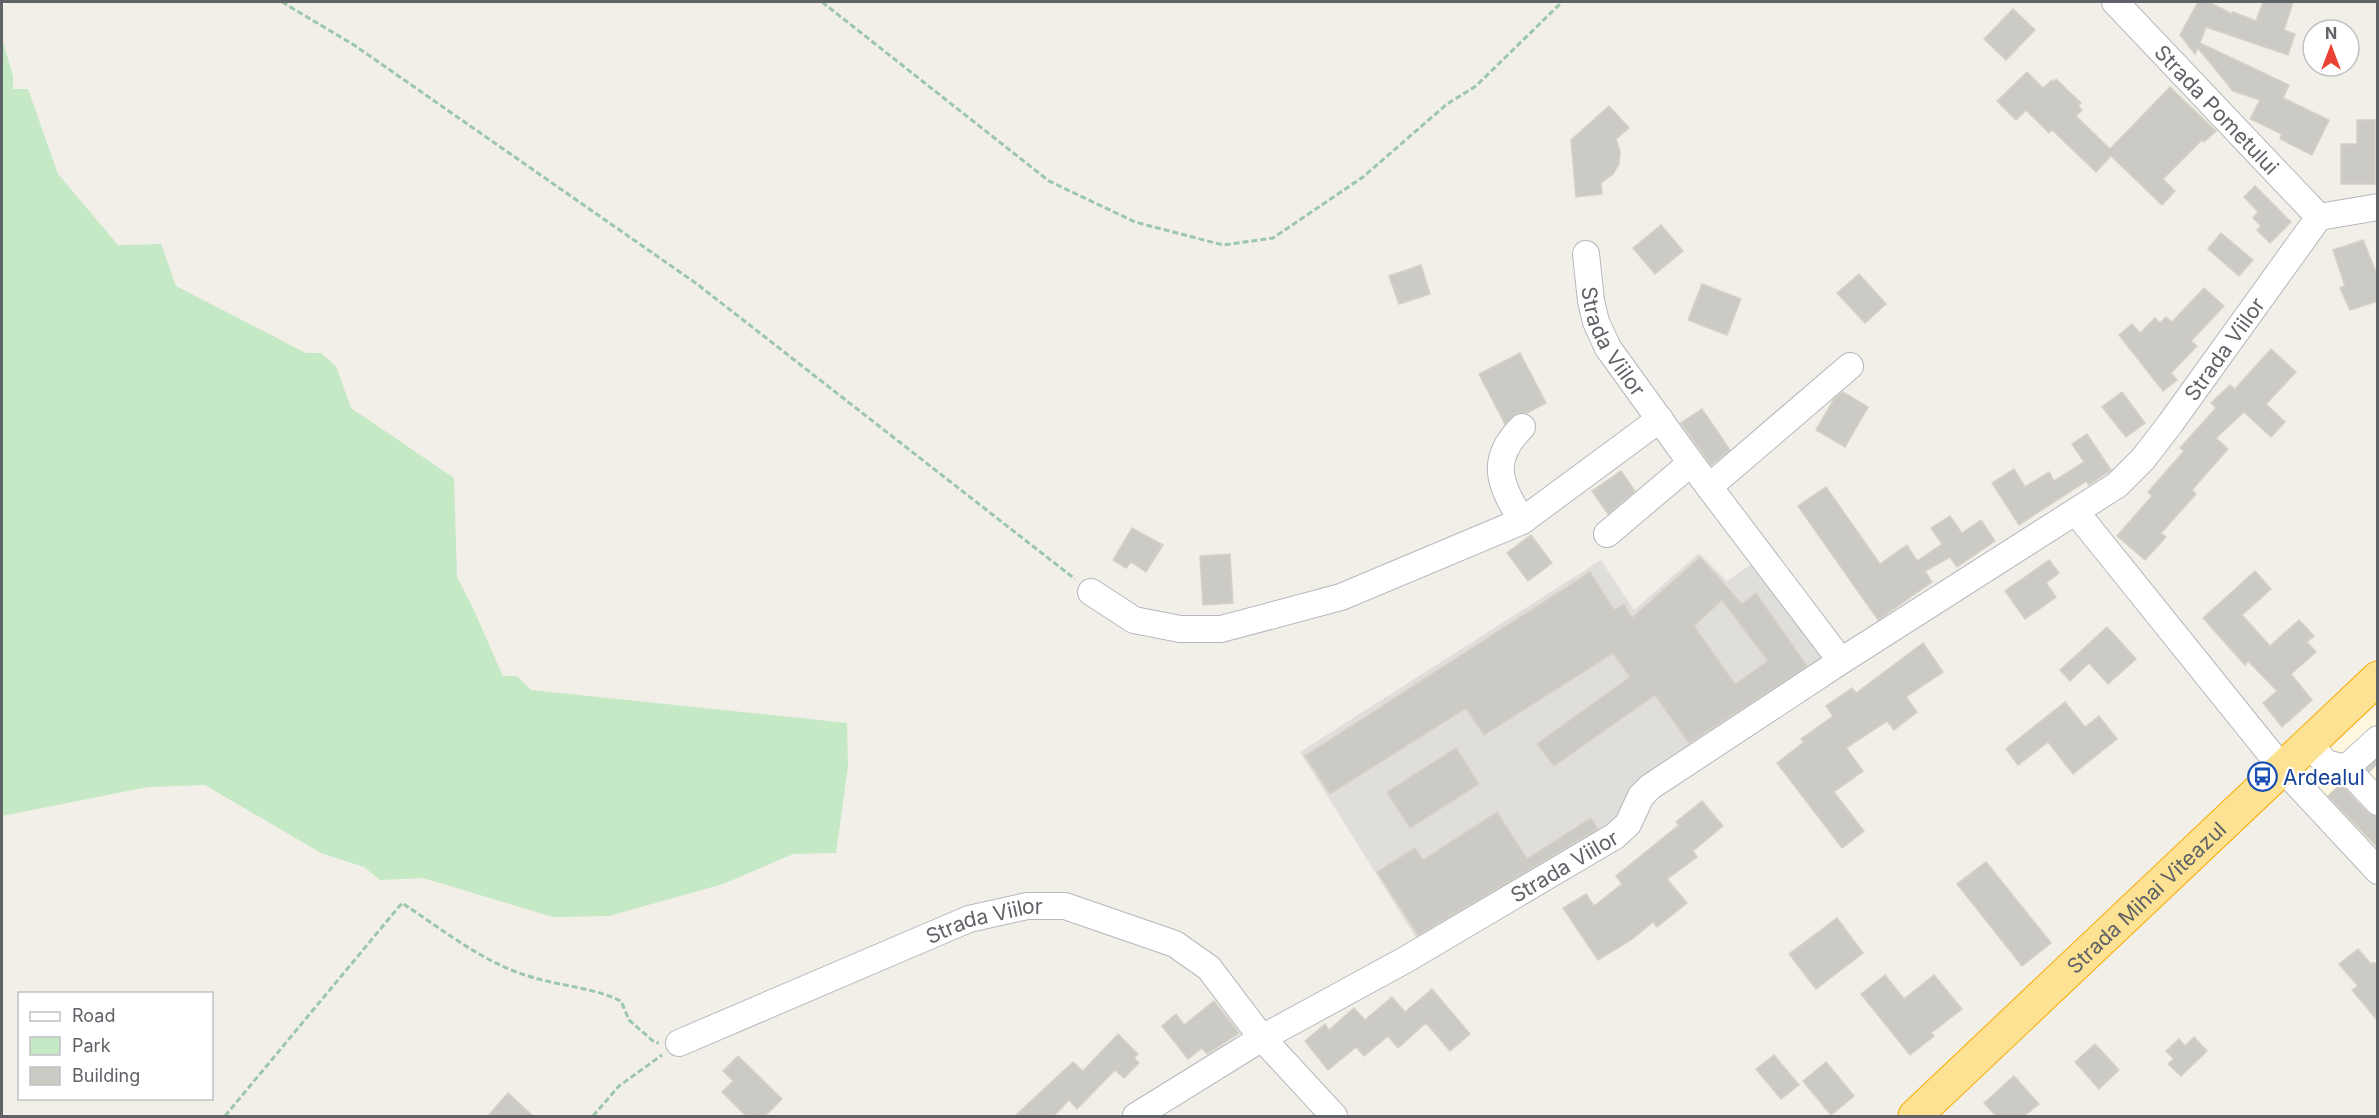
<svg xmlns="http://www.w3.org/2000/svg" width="2379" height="1118" viewBox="0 0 2379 1118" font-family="Inter,sans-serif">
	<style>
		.commercial { fill: #fef7e0 }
		.industrial { fill: #e0deda }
		.green { fill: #c5e8c5 }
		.building { fill: #cccac5; stroke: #d6d1c6; stroke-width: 1.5; fill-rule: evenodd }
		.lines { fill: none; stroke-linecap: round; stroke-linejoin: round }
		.minor-tunnel { stroke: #ccccc8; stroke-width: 26; stroke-dasharray: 26 13; stroke-linecap: butt }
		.minor-casing { stroke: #b5b8bc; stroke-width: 28 }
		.highway-casing { stroke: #f9ab00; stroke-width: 35 }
		.path { stroke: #9cc7a9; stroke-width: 3; stroke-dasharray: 6 3; stroke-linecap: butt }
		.minor { stroke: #fff; stroke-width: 26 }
		.highway { stroke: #fde293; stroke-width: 33 }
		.labels { text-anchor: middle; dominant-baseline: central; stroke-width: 4.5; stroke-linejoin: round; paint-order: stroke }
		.street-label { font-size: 21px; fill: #5f6368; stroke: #fff }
		.transit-label { font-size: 21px; fill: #164399; stroke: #fff; text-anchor: start }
	</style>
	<rect width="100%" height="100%" fill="#f1efe8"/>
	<polygon class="commercial" points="2377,705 2377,845 2374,848 2304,773"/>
	<polygon class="industrial" points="1699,553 1727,581 1757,560 1829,659 1611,830 1421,946 1300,752 1601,560 1634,610"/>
	<polygon class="green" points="2,38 13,76 13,89 28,89 58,174 118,245 161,244 176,286 306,353 321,353 336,366 351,408 454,478 457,577 472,606 503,676 517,676 531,690 847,723 848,766 836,853 793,854 723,884 609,916 553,917 423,878 380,880 364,867 321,853 205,785 148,787 2,816"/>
	<g class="building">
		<polygon points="2198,2 2209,2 2232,14 2233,12 2256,21 2263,2 2293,2 2284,30 2295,34 2288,55 2206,27 2200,43 2289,85 2283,98 2329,120 2312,155 2280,139 2282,134 2250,119 2260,100 2233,91 2198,48 2195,54 2180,35"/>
		<polygon points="2013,9 2035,30 2006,60 1984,39"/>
		<polygon points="2027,72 2043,88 2052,80 2053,82 2056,79 2081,103 2078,106 2082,110 2076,116 2110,149 2170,87 2216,131 2204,142 2202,140 2163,179 2175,191 2162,205 2111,156 2096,172 2052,130 2049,133 2026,110 2016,120 1997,101"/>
		<polygon points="1609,106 1629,128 1616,139 1620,151 1619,164 1613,174 1601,183 1602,194 1576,197 1571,140"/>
		<polygon points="2357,120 2375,120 2375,184 2341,184 2341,144 2357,144"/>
		<polygon points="2255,186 2291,222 2270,243 2257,230 2261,226 2253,218 2258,212 2244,197"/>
		<polygon points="1661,225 1683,251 1655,274 1633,248"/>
		<polygon points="2221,233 2253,260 2239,276 2208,249"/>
		<polygon points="2363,240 2378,277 2378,301 2350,310 2340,288 2345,286 2333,250"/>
		<polygon points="1421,265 1430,294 1399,304 1389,276"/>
		<polygon points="1859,274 1886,304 1865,323 1837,293"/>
		<polygon points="1702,284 1741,299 1727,335 1688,320"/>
		<polygon points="2204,288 2224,306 2191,341 2197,346 2171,373 2177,380 2163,391 2119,335 2132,324 2140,333 2155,318 2160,323 2166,317 2172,322"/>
		<polygon points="2271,349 2296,372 2266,404 2285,422 2271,437 2244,412 2216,438 2228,449 2192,490 2196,494 2161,533 2166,537 2145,560 2117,536 2152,496 2148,492 2184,451 2180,448 2216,408 2211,403 2230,385 2235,389"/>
		<polygon points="1520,353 1546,403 1527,413 1517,413 1505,424 1479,374"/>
		<polygon points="1843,392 1868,407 1845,447 1816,430 1834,399"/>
		<polygon points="2122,392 2145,423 2126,437 2102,407"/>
		<polygon points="1702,409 1730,450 1711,465 1681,423"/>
		<polygon points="2087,434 2111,470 2089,485 2086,481 2019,525 1992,483 2014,469 2025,487 2049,472 2054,481 2084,462 2072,444"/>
		<polygon points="1621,471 1635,491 1608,514 1592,491"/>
		<polygon points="1826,487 1880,564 1907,545 1917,561 1942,544 1931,528 1950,516 1962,533 1981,520 1995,541 1957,567 1950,557 1925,571 1932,582 1878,620 1798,506"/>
		<polygon points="1132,528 1163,545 1146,572 1131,562 1126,568 1113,560"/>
		<polygon points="1531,535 1552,563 1528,581 1507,553"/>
		<polygon points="1230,554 1233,603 1203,605 1200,556"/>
		<path d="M1700,557L1742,604L1756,593L1807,666L1689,743L1655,695L1554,766L1537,744L1630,677L1613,653L1484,735L1466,708L1330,794L1305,756L1590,572L1614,610L1624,604L1632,618ZM1722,600L1768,661L1735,684L1694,626Z"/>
		<polygon points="2049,560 2059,573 2046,583 2056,597 2025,619 2005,591"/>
		<polygon points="2255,571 2271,589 2242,615 2270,646 2299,620 2314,636 2307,642 2316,652 2291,674 2312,700 2282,727 2263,703 2277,691 2248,661 2245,665 2203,618"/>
		<polygon points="2107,627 2136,659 2108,684 2089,663 2070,681 2060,670"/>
		<polygon points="1923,643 1943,672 1906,697 1917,712 1894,730 1887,721 1846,748 1863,771 1834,792 1864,831 1842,848 1777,763 1804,742 1801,739 1833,716 1826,706 1852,688 1856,693"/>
		<polygon points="2065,702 2085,727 2099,716 2117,739 2073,774 2048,742 2018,765 2006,749"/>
		<polygon points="1456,748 1479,784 1410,828 1387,792"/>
		<polygon points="2341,784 2367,812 2378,817 2378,848 2328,796"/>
		<polygon points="1702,801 1723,826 1693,851 1697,857 1667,879 1687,903 1657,927 1653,922 1631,940 1598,960 1563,908 1586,894 1594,906 1622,884 1616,876 1679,825 1676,822"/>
		<polygon points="1497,812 1527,859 1591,818 1598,829 1418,935 1377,872 1415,848 1423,860"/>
		<polygon points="1986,862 2051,943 2022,966 1957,884"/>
		<polygon points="1837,918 1863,953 1816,989 1789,954"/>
		<polygon points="2358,949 2370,963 2378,963 2378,1021 2352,990 2358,986 2339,964"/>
		<polygon points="1885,975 1904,999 1934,975 1962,1009 1931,1033 1934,1036 1910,1055 1861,994"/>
		<polygon points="1432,989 1470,1034 1450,1051 1426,1023 1398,1048 1388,1036 1364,1056 1356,1047 1328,1070 1305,1041 1325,1024 1329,1030 1354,1008 1365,1020 1392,997 1405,1012"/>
		<polygon points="1214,1001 1239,1033 1207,1054 1202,1048 1188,1059 1162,1026 1176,1014 1184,1025"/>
		<polygon points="1118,1034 1138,1054 1134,1058 1139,1063 1124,1078 1115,1070 1077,1109 1069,1100 1054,1116 1015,1116 1073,1062 1083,1071"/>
		<polygon points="2194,1037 2207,1051 2181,1076 2168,1064 2174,1059 2166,1051 2179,1039 2185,1046"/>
		<polygon points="2095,1044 2119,1070 2099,1089 2075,1062"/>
		<polygon points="1774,1055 1799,1085 1781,1099 1756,1069"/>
		<polygon points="738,1056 782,1099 765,1116 746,1116 722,1092 733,1081 723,1071"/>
		<polygon points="1826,1062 1854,1096 1831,1115 1803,1081"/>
		<polygon points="2014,1076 2039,1104 2024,1116 1996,1116 1984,1103"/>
		<polygon points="508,1093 533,1116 488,1116"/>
	</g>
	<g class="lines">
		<polyline class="minor-tunnel" points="2365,751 2378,764"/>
		<defs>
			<g id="minor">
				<path id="s1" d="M2115,2L2319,217"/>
				<path id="s2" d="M1586,254L1591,301L1596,322L1608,348L1691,463L1841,661"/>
				<path d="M1522,427C1488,461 1500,484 1522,521"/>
				<polyline points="1709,487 1850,366"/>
				<polyline points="2076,512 2282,768 2378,871"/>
				<polyline points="1607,534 1691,463"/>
				<polyline points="1091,592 1134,620 1180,629 1221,629 1341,597 1522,521 1660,419"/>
				<polyline points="2308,743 2326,763 2346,768 2378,802"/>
				<polyline points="2346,768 2378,739"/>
				<path id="s3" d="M679,1043L969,919L1027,906H1065L1175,944L1209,968L1262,1038L1334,1116"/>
				<path id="s4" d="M1136,1116L1262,1038L1405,960L1615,836L1628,824L1641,796L1650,787L1841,661L2117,485L2143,459L2170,424L2319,217L2378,207"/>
			</g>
			<g id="highway">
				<path id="s5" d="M1915,1116L2378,678"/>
			</g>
		</defs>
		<use href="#minor" class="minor-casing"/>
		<use href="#highway" class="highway-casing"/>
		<g class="path">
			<polyline points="282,2 354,45 697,284 1075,579"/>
			<polyline points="822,2 1049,181 1135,222 1223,245 1273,238 1363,177 1447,104 1476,86 1562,2"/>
			<path d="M225,1116L402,903C442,929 482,962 528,976C559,986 592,987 621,1001L629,1020L654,1042L659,1043"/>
			<polyline points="593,1116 619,1086 662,1055"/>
		</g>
		<use href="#minor" class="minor"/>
		<use href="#highway" class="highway"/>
	</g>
	<defs>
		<symbol id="bus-ring" viewBox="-11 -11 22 22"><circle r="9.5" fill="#fff" stroke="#1a4fb4" stroke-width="1.5"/><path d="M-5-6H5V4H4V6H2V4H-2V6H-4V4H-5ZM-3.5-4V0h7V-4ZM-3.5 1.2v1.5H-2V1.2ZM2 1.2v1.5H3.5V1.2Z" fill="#1a4fb4"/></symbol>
	</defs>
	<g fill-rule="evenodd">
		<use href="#bus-ring" x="2246" y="760" width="33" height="33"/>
	</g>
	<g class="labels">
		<g class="street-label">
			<text stroke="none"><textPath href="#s1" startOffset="148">Strada Pometului</textPath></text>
			<text stroke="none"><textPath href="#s2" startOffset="93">Strada Viilor</textPath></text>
			<text stroke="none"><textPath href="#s4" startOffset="1346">Strada Viilor</textPath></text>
			<text stroke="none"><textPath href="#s4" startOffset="496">Strada Viilor</textPath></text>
			<text stroke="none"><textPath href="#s5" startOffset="318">Strada Mihai Viteazul</textPath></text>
			<text stroke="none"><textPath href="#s3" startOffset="330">Strada Viilor</textPath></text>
		</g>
		<g class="transit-label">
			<text x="2283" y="777">Ardealul</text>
		</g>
	</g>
	<rect width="2379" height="1118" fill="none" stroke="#5f6368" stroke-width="6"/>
	<rect x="18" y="992" width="195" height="108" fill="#ffffff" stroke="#bfc1c3" stroke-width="1.5"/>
	<rect x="30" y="1012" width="30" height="9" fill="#ffffff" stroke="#bfc1c3" stroke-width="1.5"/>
	<text x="72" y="1022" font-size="18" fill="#5f6368">Road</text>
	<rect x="30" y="1037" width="30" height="18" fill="#c5e8c5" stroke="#bfc1c3" stroke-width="1.5"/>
	<text x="72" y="1052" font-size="18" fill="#5f6368">Park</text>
	<rect x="30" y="1067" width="30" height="18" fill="#cccac5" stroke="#bfc1c3" stroke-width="1.5"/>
	<text x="72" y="1082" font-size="18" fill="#5f6368">Building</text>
	<g transform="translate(2331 48)"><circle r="28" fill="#ffffff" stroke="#bfc1c3" stroke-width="1.5"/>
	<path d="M0-4.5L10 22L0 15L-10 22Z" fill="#ea4335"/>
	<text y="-9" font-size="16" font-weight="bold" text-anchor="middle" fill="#5f6368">N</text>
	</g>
</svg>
